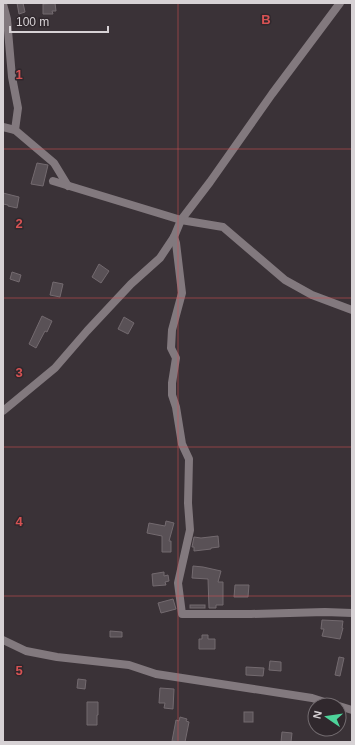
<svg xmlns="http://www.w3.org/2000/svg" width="355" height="745" viewBox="0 0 355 745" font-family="Helvetica,sans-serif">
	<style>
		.building { fill: #595156; stroke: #736a6f }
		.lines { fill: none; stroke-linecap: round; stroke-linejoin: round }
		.street { stroke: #82797e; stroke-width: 8 }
		.grid { fill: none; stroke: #d65253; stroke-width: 1; stroke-opacity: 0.55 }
		.grid-label { font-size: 13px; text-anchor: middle; font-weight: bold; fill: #d65253; stroke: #30282d; stroke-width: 3; stroke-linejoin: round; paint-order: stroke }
	</style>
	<rect width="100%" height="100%" fill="#3a3237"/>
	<g class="building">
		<polygon points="17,3 23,3 25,12 19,14"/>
		<polygon points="55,3 56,11 52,11 53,14 43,14 43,4"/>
		<polygon points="37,163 48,165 43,186 31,184"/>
		<polygon points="3,193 19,197 17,208 8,206 8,205 3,204"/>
		<polygon points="99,264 109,271 101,283 92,277"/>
		<polygon points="12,272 21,275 19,282 10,279"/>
		<polygon points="53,282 63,284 60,297 50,295"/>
		<polygon points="42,316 52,321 47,332 45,331 36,348 29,344"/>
		<polygon points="124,317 134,323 128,334 118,329"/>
		<polygon points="166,521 174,523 169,541 171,541 171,552 162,552 162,536 147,533 149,523 165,526"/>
		<polygon points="218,536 219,547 211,548 211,549 194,551 194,547 192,547 194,537 201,538"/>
		<polygon points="193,566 203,567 221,571 218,582 223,582 223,605 216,605 216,608 209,608 208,579 192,578"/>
		<polygon points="164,572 164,576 168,575 169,581 165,582 166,585 153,586 152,574"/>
		<polygon points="235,585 249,585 248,597 234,597"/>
		<polygon points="173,599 176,609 161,613 158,603"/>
		<rect x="190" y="605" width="15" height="3"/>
		<polygon points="322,620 343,621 342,628 343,628 340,639 322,636 324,629 321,629"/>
		<polygon points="110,631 122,632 122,637 110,637"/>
		<polygon points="202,635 208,635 208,639 215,639 215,649 199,649 199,639 202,639"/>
		<polygon points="339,657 344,658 340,676 335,675"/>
		<polygon points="270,661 281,662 281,671 269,670"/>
		<polygon points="246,667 264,668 263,676 246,675"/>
		<polygon points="78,679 86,680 85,689 77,688"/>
		<polygon points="160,688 174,689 173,709 164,708 165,703 159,703"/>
		<polygon points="87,702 98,702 98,715 97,715 97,725 87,725"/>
		<rect x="244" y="712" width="9" height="10"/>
		<polygon points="180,717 187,719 186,721 189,722 185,742 172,741 176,720 179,721"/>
		<polygon points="282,732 292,733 291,742 281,742"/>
	</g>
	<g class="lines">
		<g class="street">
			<polyline points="340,3 272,94 210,182 181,220 223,227 285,280 312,295 352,310"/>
			<polyline points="3,4 7,19 12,77 18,108 15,130"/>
			<polyline points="3,127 15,130 54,163 68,186"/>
			<polyline points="174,237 176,243 182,293 172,330 171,348 176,358 172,383 172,395 176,407 182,444 189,459 188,503 190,530 178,583 182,614 251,614 325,612 352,613"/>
			<polyline points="3,411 55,368 87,331 131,284 160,258 174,237 181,220 53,181"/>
			<polyline points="3,640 26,651 57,657 129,665 156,674 312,698 334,705"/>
			<polyline points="339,706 352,710"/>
		</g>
	</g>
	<path class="grid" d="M178,3V742M3,149H352M3,298H352M3,447H352M3,596H352"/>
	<g class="grid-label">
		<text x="266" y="24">B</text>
		<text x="19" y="79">1</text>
		<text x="19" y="228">2</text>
		<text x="19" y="377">3</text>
		<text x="19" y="526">4</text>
		<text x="19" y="675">5</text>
	</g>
	<rect width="355" height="745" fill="none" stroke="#d7d2d5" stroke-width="8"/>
	<g transform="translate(327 717) rotate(283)"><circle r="19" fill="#30282d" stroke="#736c70"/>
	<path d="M0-3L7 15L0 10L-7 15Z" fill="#4dd39a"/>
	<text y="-6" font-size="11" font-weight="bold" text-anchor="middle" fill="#d7d2d5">N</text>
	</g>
	<path d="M10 26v6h98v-6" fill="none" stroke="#d7d2d5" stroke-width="2"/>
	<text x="16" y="26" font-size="12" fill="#d7d2d5" stroke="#30282d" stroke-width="3" paint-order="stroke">100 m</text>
</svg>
